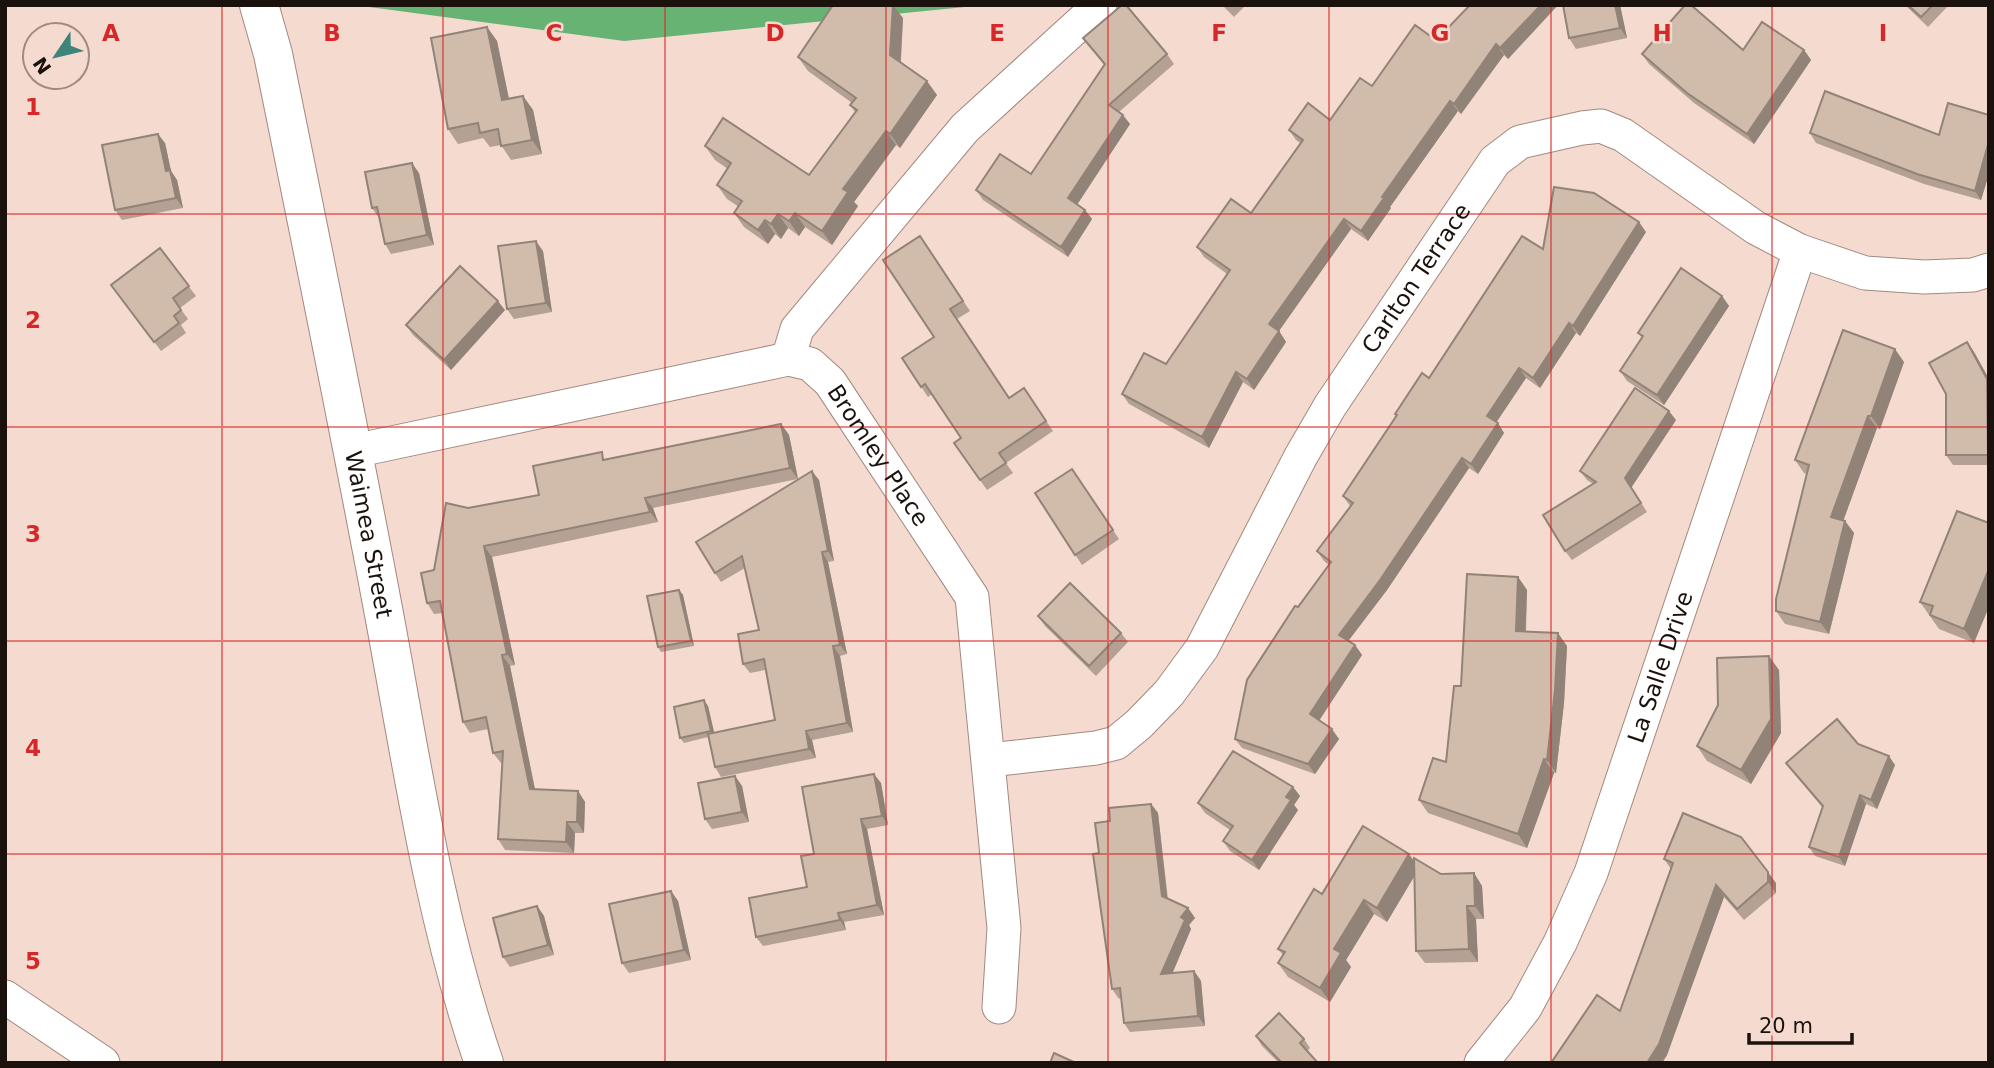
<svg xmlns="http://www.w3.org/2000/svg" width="1994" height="1068" viewBox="0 0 1994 1068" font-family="'DejaVu Sans',sans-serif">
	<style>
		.forest { fill: #66b374 }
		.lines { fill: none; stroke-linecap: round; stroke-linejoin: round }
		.minor-casing { stroke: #a2897f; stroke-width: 35 }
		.major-casing { stroke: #a2897f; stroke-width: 40 }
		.minor { stroke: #fff; stroke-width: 33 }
		.major { stroke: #fff; stroke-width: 38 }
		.wall { fill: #b4a193 }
		.shaded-wall { fill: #928378 }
		.building { fill: #d1bbab; stroke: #928378; stroke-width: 2 }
		.grid { fill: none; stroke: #d62828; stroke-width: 2; stroke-opacity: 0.55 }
		.labels { text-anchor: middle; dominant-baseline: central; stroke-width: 5; stroke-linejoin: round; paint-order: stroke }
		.street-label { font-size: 23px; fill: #1b120e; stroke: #f5dbcf }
		.grid-label { font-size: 23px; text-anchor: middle; font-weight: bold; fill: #d62828; stroke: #f5dbcf; stroke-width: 5; stroke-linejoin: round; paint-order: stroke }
	</style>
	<rect width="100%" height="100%" fill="#f5dbcf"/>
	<polygon class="forest" points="354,5 985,5 624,41"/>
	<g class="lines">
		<defs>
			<g id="minor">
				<polyline points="788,359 797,329 965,128 1100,5"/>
				<path id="s1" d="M354,451L788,359L810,364L830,382L972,597L1004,928L999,1007"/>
				<path id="s2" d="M990,760L1096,748L1116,743L1139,724L1169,693L1202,648L1301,456L1330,406L1495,161L1520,142L1582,128L1601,126L1623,135L1756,228L1800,251L1865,273L1924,277L1973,275L1989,270"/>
				<polyline points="5,997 103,1063"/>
				<path id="s3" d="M1481,1063L1525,1008L1560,943L1591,873L1800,251"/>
			</g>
			<g id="major">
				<path id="s4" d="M259,5L273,54C311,241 349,427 384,614C412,764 434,918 484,1063"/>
			</g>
		</defs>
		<use href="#minor" class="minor-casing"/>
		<use href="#major" class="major-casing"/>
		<use href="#minor" class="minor"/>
		<use href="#major" class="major"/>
	</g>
	<g class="wall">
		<polygon points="1222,5 1246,5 1234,17"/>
		<polygon points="1470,5 1558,5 1508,59 1504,55 1461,114 1458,111 1390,207 1391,208 1368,241 1351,229 1279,331 1286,342 1254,390 1243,382 1209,448 1129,404 1122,394 1166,364 1227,274 1204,257 1197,247 1251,213 1300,143 1296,140 1289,130 1330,120 1433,38 1445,31"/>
		<polygon points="1620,5 1627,38 1576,49 1569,38"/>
		<polygon points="1905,5 1949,5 1928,27"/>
		<polygon points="903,18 901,62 937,95 900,148 896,145 854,202 858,206 832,245 805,227 799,236 788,228 781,239 775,234 768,244 744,227 734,213 739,207 727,199 717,185 728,169 715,160 705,146 809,175 855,112 850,105 852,103 808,71 798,57"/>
		<polygon points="487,27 497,41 509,99 523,96 533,110 542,154 511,160 501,145 490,147 483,138 458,144 448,129"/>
		<polygon points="1083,38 1167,54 1174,64 1119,112 1130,124 1077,204 1085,210 1092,219 1068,257 983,200 976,190 1031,174 1104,65"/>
		<polygon points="1804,50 1811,60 1754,144 1694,103 1649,64 1642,54"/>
		<polygon points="1989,115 1989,174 1981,200 1924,184 1816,143 1810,133 1939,135"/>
		<polygon points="165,143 171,171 177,180 183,208 122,220 115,210"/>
		<polygon points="419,173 434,245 391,254 385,244 379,218 372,208"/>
		<polygon points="1646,232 1580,336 1576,333 1540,388 1526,378 1496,422 1504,433 1478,474 1469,468 1387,590 1348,641 1355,645 1362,655 1319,720 1339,739 1315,774 1242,748 1235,739 1298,607 1329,565 1324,561 1317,551 1350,506 1343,496 1397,416 1395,414 1429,378 1543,249"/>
		<polygon points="920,236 970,311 957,319 1009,398 1024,388 1053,431 1006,463 1013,473 987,490 954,443 961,438 932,394 928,397 902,358 934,337"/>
		<polygon points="160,248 196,296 180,308 188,319 181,325 186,333 161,351 118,294"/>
		<polygon points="543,251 552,312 514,319 507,309"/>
		<polygon points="1722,296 1729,306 1664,405 1627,381 1620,371 1642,338 1638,333"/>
		<polygon points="505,310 451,370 413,335 406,325"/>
		<polygon points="1967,342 1974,352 1989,379 1989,465 1953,465 1946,455"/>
		<polygon points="1904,362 1880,429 1877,428 1843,520 1845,521 1854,533 1829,634 1785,624 1776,611 1807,474 1804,473 1795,460"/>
		<polygon points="1676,420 1631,488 1647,512 1572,560 1565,551 1593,484 1587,480 1580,471"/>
		<polygon points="781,424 789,435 798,479 653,508 658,522 492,557 515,665 510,666 535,789 578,791 585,802 584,833 575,833 574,853 505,850 498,839 502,763 501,763 493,753 488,729 470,733 463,722 443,613 434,614 427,603 434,570 468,508 539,495 606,459"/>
		<polygon points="1072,469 1119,539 1082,565 1035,493"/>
		<polygon points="819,480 834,561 828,562 847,654 840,656 853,732 812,740 816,758 721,777 715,767 708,737 684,743 680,738 708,706 714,733 775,720 765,670 750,673 743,664 759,630 745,568 721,582 715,573"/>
		<polygon points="1989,523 1974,643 1939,629 1920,602"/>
		<polygon points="1518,577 1527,590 1526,632 1567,646 1564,703 1556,773 1554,773 1527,848 1428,813 1419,800 1446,762 1461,686"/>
		<polygon points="679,590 683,595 694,646 661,652 658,647"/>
		<polygon points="1038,616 1121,633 1128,642 1096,676 1045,626"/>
		<polygon points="1779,670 1781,733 1751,784 1707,761 1697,746"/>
		<polygon points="1858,744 1895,765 1877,809 1866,804 1845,866 1815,856 1809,847 1822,807 1786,763"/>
		<polygon points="735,776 742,786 749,822 712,829 705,819"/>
		<polygon points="881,783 888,825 867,829 884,915 844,922 846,930 763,946 756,937 807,887 814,854"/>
		<polygon points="1293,787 1300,796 1294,805 1298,810 1259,870 1230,851 1223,841 1230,830 1205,813 1198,803"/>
		<polygon points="1151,804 1158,813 1168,899 1188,908 1195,918 1189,925 1191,929 1172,973 1194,971 1201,981 1205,1026 1130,1032 1124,1023 1121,998 1119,999 1112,989 1110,821"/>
		<polygon points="1664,859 1776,883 1776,893 1744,920 1724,897 1667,1055 1662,1063 1551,1063 1620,1011 1671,869"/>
		<polygon points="1414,861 1441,874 1474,873 1482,886 1484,919 1476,919 1478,962 1425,963 1416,951 1414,877 1387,922 1374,914 1346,960 1351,967 1330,1002 1288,977 1278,963 1283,955 1278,949 1322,894"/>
		<polygon points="671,891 678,901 691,960 629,973 622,963"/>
		<polygon points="537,906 544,916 554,955 510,967 503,957"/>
		<polygon points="1256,1036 1304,1039 1310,1048 1307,1051 1318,1063 1279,1063 1262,1046"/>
	</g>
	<g class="shaded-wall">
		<polygon points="893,5 903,18 900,69 890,55"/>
		<polygon points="1541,5 1558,5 1508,59 1500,48"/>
		<polygon points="1615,5 1620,5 1627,38 1620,28"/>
		<polygon points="487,27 497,41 512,114 502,100"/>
		<polygon points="1496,44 1504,55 1461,114 1454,104"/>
		<polygon points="1804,50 1811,60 1754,144 1747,134"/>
		<polygon points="927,81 937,95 900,148 890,134"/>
		<polygon points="523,96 533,110 542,154 532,140"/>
		<polygon points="1450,101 1458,111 1390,207 1391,208 1368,241 1361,231 1382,197"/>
		<polygon points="1123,115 1130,124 1075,208 1068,198"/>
		<polygon points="886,131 896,145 854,202 858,206 832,245 822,231 843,189"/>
		<polygon points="158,134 165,143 171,171 177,180 183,208 176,198 166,171"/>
		<polygon points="1989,141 1989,174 1981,200 1975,191"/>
		<polygon points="412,163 419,173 434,245 427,235"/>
		<polygon points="1085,210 1092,219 1068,257 1061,247"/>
		<polygon points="795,213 805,227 799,236 789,221"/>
		<polygon points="778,214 788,228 781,239 771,224"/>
		<polygon points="1344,219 1351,229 1276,335 1269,324"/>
		<polygon points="765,220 775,234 768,244 758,230"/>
		<polygon points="1639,222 1646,232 1580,336 1573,326"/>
		<polygon points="536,241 543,251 552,312 546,303"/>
		<polygon points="1722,296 1729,306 1664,405 1657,395"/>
		<polygon points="498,301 505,310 451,370 444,360"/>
		<polygon points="1569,323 1576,333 1540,388 1533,378"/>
		<polygon points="1279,331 1286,342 1254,390 1247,379"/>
		<polygon points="1967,342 1974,352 1989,379 1989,457"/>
		<polygon points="1895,349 1904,362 1880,429 1871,416"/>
		<polygon points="1519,368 1526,378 1494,426 1487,416"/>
		<polygon points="1236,372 1243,382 1209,448 1202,437"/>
		<polygon points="1669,411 1676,420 1631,488 1647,512 1625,478"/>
		<polygon points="1868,416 1877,428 1840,530 1831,517"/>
		<polygon points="1498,423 1504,433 1478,474 1471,464"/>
		<polygon points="781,424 789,435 798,479 790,468"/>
		<polygon points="1462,458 1469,468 1387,590 1346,644 1339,635"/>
		<polygon points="812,471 819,480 834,561 828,551"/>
		<polygon points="645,498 653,508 658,522 650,512"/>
		<polygon points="1845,521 1854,533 1829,634 1820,622"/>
		<polygon points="484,546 492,557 515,665 507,654"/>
		<polygon points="822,552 828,562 847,654 840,645"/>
		<polygon points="1989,569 1989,607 1974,643 1964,629"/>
		<polygon points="1518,577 1527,590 1525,645 1516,631"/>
		<polygon points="679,590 683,595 694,646 691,641"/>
		<polygon points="1558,633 1567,646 1564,703 1556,773 1547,760"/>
		<polygon points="1355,645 1362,655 1317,724 1310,714"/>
		<polygon points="833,646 840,656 853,732 847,723"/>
		<polygon points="502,655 510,666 537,800 530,789"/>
		<polygon points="1769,656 1779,670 1781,733 1751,784 1741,770"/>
		<polygon points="704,700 708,706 715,736 711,731"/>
		<polygon points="1332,729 1339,739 1315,774 1308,764"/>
		<polygon points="806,731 812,740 816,758 809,749"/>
		<polygon points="1889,756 1895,765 1877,809 1871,800"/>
		<polygon points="1544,759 1554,773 1527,848 1518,834"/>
		<polygon points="874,774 881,783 888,825 882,816"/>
		<polygon points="735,776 742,786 749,822 742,812"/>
		<polygon points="1293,787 1300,796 1294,805 1298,810 1259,870 1252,860 1286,797"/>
		<polygon points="578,791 585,802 584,833 577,822"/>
		<polygon points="1860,795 1866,804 1845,866 1839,857"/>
		<polygon points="1151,804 1158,813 1168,905 1162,896"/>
		<polygon points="861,819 867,829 884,915 877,905"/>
		<polygon points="567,822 575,833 574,853 566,842"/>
		<polygon points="1409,854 1419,868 1387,922 1377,908"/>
		<polygon points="1768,872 1776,883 1776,893 1768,882"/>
		<polygon points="1474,873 1482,886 1484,919 1475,906"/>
		<polygon points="1716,885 1724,897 1667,1055 1662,1063 1647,1063"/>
		<polygon points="671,891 678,901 691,960 684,950"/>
		<polygon points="1364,900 1374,914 1346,960 1351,967 1330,1002 1320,988 1334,949"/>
		<polygon points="537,906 544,916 554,955 548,945"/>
		<polygon points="1467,906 1476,919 1478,962 1469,949"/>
		<polygon points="1188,908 1195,918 1189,925 1191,929 1168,984 1161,974 1181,917"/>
		<polygon points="838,913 844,922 846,930 840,920"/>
		<polygon points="1194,971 1201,981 1205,1026 1198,1016"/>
	</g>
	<g class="building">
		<polygon points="833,5 893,5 890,55 927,81 890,134 886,131 843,189 848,192 822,231 795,213 789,221 778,214 771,224 765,220 758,230 734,213 742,201 717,185 731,163 705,146 723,118 809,175 857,110 850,105 856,98 798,57"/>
		<polygon points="1122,5 1126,5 1167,54 1109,105 1123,115 1068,198 1085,210 1061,247 976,190 1000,154 1031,174 1105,64 1083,38"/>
		<polygon points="1470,5 1541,5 1500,48 1496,44 1454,104 1450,101 1382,197 1384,198 1361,231 1344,219 1269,324 1279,331 1247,379 1236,372 1202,437 1122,394 1144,353 1166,364 1230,270 1197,247 1231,199 1251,213 1303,140 1289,130 1308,103 1330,120 1360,78 1372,86 1415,25 1433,38 1441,28 1445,31"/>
		<polygon points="1563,5 1615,5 1620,28 1569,38"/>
		<polygon points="1685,5 1691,5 1743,50 1762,22 1804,50 1747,134 1687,93 1642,54"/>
		<polygon points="1908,5 1933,5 1921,17"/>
		<polygon points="487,27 502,100 523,96 532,140 501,146 498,129 480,133 478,123 448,129 431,38"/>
		<polygon points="1825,91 1939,135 1948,103 1989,115 1989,141 1975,191 1917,174 1810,133"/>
		<polygon points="158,134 166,171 170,170 176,198 115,210 102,145"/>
		<polygon points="412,163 427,235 385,244 377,207 372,208 365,172"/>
		<polygon points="1554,187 1594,193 1639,222 1573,326 1569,323 1533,378 1519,368 1487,416 1498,423 1471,464 1462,458 1380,580 1339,635 1355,645 1310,714 1332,729 1308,764 1235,739 1247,680 1295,606 1298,607 1331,562 1317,551 1353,503 1343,496 1397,415 1395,414 1422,373 1429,378 1522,236 1543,249"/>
		<polygon points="920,236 963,301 950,309 1009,398 1024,388 1046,421 999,453 1006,463 980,480 954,443 961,438 925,384 921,387 902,358 934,337 883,260"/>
		<polygon points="536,241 546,303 507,309 498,246"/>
		<polygon points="160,248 189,286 173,298 181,310 174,316 179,323 154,342 111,285"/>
		<polygon points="460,266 498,301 444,360 406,325"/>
		<polygon points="1681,268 1722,296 1657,395 1620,371 1643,336 1638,333"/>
		<polygon points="1843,330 1895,349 1871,416 1868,416 1831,517 1845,521 1820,622 1776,611 1776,599 1809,465 1795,460"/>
		<polygon points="1967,342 1987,379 1988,455 1946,455 1946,394 1929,363"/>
		<polygon points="1635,388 1669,411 1625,478 1641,503 1565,551 1543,515 1596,482 1580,471"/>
		<polygon points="781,424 790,468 645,498 650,512 484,546 507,654 502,655 530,789 578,791 577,822 567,822 566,842 498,839 503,751 493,753 486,717 463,722 440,601 427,603 421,573 434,570 446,503 468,508 539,495 533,466 602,452 603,460"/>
		<polygon points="1072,469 1113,530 1075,555 1035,493"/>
		<polygon points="812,471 828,551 822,552 840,645 833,646 847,723 806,731 809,749 715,767 708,734 775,720 764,659 743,664 738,634 759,630 742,556 715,573 696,542"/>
		<polygon points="1957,511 1989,523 1989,569 1964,629 1930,615 1933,606 1920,602"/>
		<polygon points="1467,574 1518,577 1516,631 1558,633 1555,690 1547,760 1544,759 1518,834 1419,800 1433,758 1446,762 1454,686 1461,686"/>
		<polygon points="1070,583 1121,633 1089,666 1038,616"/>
		<polygon points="679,590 691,641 658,647 647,596"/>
		<polygon points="1769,656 1771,719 1741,770 1697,746 1718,705 1717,658"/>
		<polygon points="704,700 711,731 680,738 674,707"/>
		<polygon points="1837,719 1858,744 1889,756 1871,800 1860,795 1839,857 1809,847 1823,806 1786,763"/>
		<polygon points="1233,751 1293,787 1286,797 1291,800 1252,860 1223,841 1233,826 1198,803"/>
		<polygon points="874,774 882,816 861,819 877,905 838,913 840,920 756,937 749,898 807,887 801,856 814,854 802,787"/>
		<polygon points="735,776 742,812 705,819 698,783"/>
		<polygon points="1151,804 1162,896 1188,908 1181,917 1185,920 1161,974 1194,971 1198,1016 1124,1023 1120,988 1112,989 1093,854 1099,853 1095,823 1110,821 1109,808"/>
		<polygon points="1683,813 1741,837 1768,872 1768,882 1737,909 1716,885 1659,1044 1647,1063 1551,1063 1597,995 1620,1011 1673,863 1664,859"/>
		<polygon points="1363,826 1409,854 1377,908 1364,900 1334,949 1341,953 1320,988 1278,963 1285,952 1278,949 1314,889 1322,894"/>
		<polygon points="1414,858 1441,874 1474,873 1475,906 1467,906 1469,949 1416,951"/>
		<polygon points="671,891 684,950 622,963 609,904"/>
		<polygon points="537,906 548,945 503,957 493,918"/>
		<polygon points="1279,1013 1304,1039 1300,1043 1318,1063 1282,1063 1256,1036"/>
		<polygon points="1054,1053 1076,1063 1050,1063"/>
	</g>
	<path class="grid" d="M222,5V1063M443,5V1063M665,5V1063M886,5V1063M1108,5V1063M1329,5V1063M1551,5V1063M1772,5V1063M5,214H1989M5,427H1989M5,641H1989M5,854H1989"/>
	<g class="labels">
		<g class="street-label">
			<text stroke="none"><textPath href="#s2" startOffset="684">Carlton Terrace</textPath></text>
			<text stroke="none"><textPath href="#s1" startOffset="581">Bromley Place</textPath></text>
			<text stroke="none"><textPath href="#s4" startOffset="541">Waimea Street</textPath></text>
			<text stroke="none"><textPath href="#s3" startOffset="438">La Salle Drive</textPath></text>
		</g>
	</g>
	<g class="grid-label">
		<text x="111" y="41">A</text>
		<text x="332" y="41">B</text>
		<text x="554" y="41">C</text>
		<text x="775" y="41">D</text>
		<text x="997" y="41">E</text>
		<text x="1219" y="41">F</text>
		<text x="1440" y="41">G</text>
		<text x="1662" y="41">H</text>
		<text x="1883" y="41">I</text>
		<text x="33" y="115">1</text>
		<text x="33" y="328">2</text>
		<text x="33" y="542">3</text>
		<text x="33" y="756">4</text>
		<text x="33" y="969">5</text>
	</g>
	<rect width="1994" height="1068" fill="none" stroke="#1b120e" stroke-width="14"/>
	<g transform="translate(56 56) rotate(235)"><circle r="33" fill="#f5dbcf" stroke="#9e8b82" stroke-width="2"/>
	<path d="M0-5L12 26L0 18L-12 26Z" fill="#3e847a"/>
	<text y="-10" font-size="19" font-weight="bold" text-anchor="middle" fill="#1b120e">N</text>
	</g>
	<path d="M1749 1033v10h103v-10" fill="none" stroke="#1b120e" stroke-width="3.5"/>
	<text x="1759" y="1033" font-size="21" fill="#1b120e" stroke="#f5dbcf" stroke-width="5" paint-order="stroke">20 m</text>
</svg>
